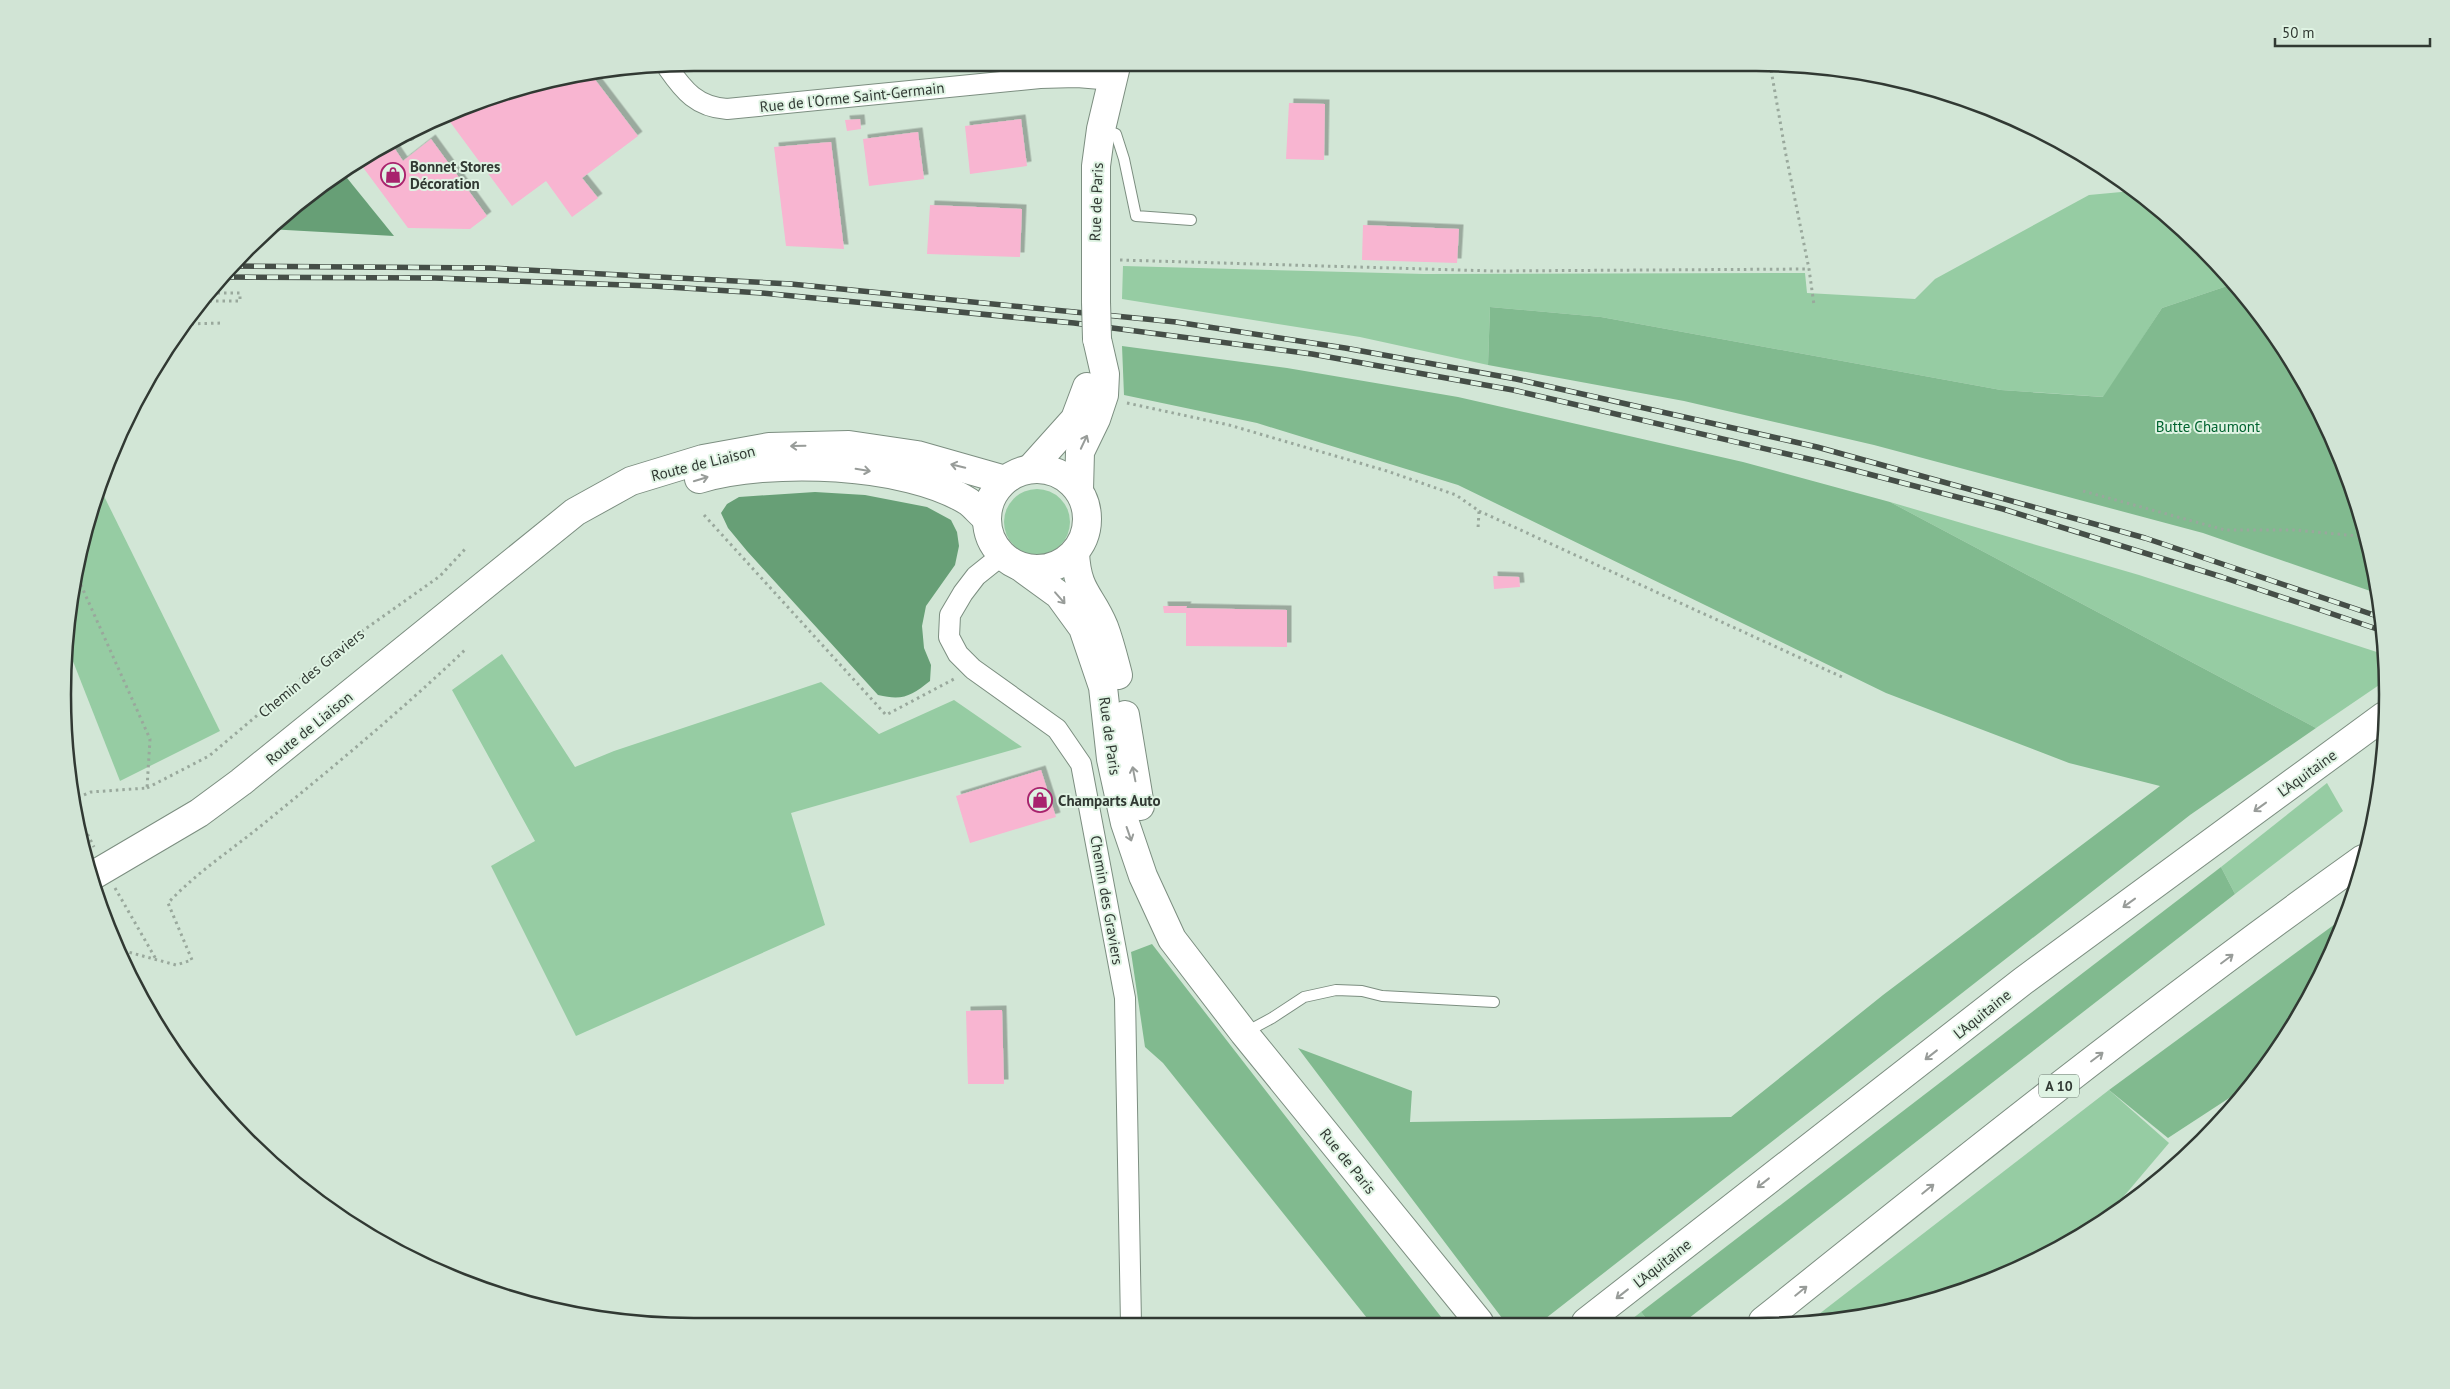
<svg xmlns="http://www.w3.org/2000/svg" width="2450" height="1389" viewBox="0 0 2450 1389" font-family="'PT Sans',sans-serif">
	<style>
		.green { fill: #96cca3 }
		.forest { fill: #81ba8f }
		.water { fill: #679f76 }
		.building { fill: #f8b5d1; filter: url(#shadow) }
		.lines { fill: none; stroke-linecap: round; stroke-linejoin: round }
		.lane-casing { stroke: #7c8e80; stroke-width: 12 }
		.street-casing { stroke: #7c8e80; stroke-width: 22 }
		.secondary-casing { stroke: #7c8e80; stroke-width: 30 }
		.highway-casing { stroke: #7c8e80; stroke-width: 30 }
		.path { stroke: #99a89c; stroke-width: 3; stroke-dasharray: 2.5 4; stroke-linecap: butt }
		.lane { stroke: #fff; stroke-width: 10 }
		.street { stroke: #fff; stroke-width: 20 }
		.secondary { stroke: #fff; stroke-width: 28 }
		.highway { stroke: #fff; stroke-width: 28 }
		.rail-casing { stroke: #454e47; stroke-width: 5.5 }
		.rail { stroke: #dff3e3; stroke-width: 4; stroke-dasharray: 11; stroke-linecap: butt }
		.secondary-bridge-casing { stroke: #7c8e80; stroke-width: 30; stroke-linecap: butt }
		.secondary-bridge { stroke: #fff; stroke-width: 28 }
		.oneway { stroke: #989c99 }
		.labels { text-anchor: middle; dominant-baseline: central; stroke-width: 4; stroke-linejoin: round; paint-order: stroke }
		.shield { fill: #dff3e3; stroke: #657168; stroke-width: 1 }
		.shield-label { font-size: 14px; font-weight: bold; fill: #313933 }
		.street-label { font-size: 15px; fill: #313933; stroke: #dff3e3 }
		.poi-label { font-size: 15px; font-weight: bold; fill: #313933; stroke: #dff3e3; text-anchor: start }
		.park-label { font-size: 15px; fill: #00632f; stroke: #dff3e3 }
		.rim { fill: none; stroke: #313933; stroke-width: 2.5 }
	</style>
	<defs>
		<filter id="shadow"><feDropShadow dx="4.5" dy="-4.5" stdDeviation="0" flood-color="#0004"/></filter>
	</defs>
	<rect width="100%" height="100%" fill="#d2e6d6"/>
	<g class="green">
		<polygon points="2132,191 2172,220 2233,284 2162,308 2104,397 2001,390 1601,317 1490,307 1488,365 1360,337 1122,299 1123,266 1424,274 1805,273 1807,293 1915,299 1935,279 2089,195"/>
		<polygon points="100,488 220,731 120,781 67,646 68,612 84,531"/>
		<circle cx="1037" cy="522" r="33"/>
		<polygon points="1890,502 2139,575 2386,655 2385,681 2316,728"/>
		<polygon points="502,654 575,767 614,751 821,682 879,734 954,700 1022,747 791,813 825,925 576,1036 491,866 535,841 452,690"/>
		<polygon points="2327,783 2343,811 2235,894 2221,867"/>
		<polygon points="2109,1090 2169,1143 2102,1222 1959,1293 1838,1321 1810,1321"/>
		<polygon points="1641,1312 1649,1322 1628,1322"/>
	</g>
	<g class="forest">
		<polygon points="2233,284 2257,310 2322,415 2366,531 2376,593 2203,533 1874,445 1684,401 1488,365 1490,307 1601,317 2001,390 2103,397 2162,308"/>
		<polygon points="1122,346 1287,368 1458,397 1743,462 1890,502 2316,728 2190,815 1541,1322 1505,1322 1298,1048 1412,1091 1410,1122 1731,1117 1883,995 2160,786 2069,763 1886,693 1458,485 1257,423 1124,395"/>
		<polygon points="2221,867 2235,894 1684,1322 1649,1322 1641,1312"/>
		<polygon points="2346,916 2303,1011 2243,1089 2168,1138 2109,1090"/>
		<polygon points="1152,944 1445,1322 1371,1323 1163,1063 1145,1047 1131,952"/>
	</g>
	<g class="water">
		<polygon points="343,173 394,236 268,229 310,193"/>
		<path d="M815,492L865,495L927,507L951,520L957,532L959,546L955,565L926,606L922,626L924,648L931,665L930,681C911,696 903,701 878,695L747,551L728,528L721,513L727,504L739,497Z"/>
	</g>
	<g class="building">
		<polygon points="778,67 791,67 791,69 778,71"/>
		<polygon points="590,73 638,136 582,178 598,198 572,217 546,181 512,206 445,115 492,96"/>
		<polygon points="1289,103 1325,104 1324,160 1286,159"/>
		<polygon points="860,119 861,129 847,131 845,120"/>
		<polygon points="1021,119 1027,166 970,174 965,126"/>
		<polygon points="918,132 924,179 869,186 863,139"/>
		<polygon points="431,139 487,216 470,229 408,228 359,162 391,143 403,161"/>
		<polygon points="831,142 844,249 786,246 774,147"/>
		<polygon points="930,205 1022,209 1020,257 927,254"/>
		<polygon points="1363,225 1459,229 1457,263 1362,260"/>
		<polygon points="1493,576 1519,577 1520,587 1494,589"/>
		<polygon points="1163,606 1187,606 1186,608 1287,610 1287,647 1186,646 1186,613 1164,613"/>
		<polygon points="1041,770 1056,817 970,843 956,796"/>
		<polygon points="1002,1010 1004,1084 968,1084 966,1011"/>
	</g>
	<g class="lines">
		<defs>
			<g id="lane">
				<polyline points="1102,129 1116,134 1124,159 1136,216 1191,220"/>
				<polyline points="408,132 410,135"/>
				<polyline points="1246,1032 1272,1018 1304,997 1336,990 1362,991 1382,996 1494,1002"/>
			</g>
			<g id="street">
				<path d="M668,68C684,91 697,107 727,109L1040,78L1077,77L1113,80"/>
				<polyline points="1001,556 976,576 963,593 950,615 949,637 958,654 973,669 1057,729 1081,764 1125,998 1131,1324"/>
			</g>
			<g id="secondary">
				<polyline points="1096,302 1096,166 1101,129 1116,66"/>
				<polyline points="1031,468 1075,419 1087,387"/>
				<circle cx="1037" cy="519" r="50"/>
				<path d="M699,479C768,458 907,462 969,502C975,507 980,513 986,518"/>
				<polyline points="1079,490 1080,452 1096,419 1104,395 1105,374 1097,339"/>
				<path d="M1075,553C1077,593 1091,595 1104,627C1110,643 1114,660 1118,675"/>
				<polyline points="1022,568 1059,595 1083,628 1103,687 1111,759 1125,823 1143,876 1172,939 1244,1033 1479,1322"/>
				<polyline points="1125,715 1140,806"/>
				<polyline points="92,876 199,813 241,782 575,512 631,481 703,459 769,447 849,445 917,455 1005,480"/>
			</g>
			<g id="highway">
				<path d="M1763,1321C1960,1163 2157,1006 2363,859"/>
				<polyline points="1586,1322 2023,981 2384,716"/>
			</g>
		</defs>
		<use href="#lane" class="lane-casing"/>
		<use href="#street" class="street-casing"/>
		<use href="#secondary" class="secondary-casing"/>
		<use href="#highway" class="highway-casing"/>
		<g class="path">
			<polyline points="1770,64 1786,155 1809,269 1814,305"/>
			<polyline points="1120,260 1493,271 1809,269"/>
			<polyline points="203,301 240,301 240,293 210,293"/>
			<polyline points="185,324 224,323"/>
			<polyline points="1127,403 1229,425 1387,471 1456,495 1479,511 1478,529"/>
			<polyline points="2083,491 2225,530 2296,530 2367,537"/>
			<polyline points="1479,511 1842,677"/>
			<polyline points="704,515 886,715 954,679"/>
			<polyline points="147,788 209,756 330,654 440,576 467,547"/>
			<polyline points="72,800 91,792 147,788 150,739 76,574"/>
			<polyline points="73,805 94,847"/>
			<polyline points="115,888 157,961"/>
			<path d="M117,949L176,965L192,960L168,903C196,873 230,851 262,825C332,768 402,710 467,648"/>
		</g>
		<use href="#lane" class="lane"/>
		<use href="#street" class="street"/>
		<use href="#secondary" class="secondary"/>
		<use href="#highway" class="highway"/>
		<defs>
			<g id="rail">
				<polyline points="232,266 490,268 791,284 1176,322 1345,348 1516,379 1817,447 2145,538 2380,617"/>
				<polyline points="223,277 435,278 653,286 761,293 1074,323 1312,354 1513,390 1826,463 2003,509 2222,577 2383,631"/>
			</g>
		</defs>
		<use href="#rail" class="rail-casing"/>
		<use href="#rail" class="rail"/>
		<defs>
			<polyline id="secondary-bridge" points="1096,302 1097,339"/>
		</defs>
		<use href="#secondary-bridge" class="secondary-bridge-casing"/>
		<use href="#secondary-bridge" class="secondary-bridge"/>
	</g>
	<defs><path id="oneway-shaft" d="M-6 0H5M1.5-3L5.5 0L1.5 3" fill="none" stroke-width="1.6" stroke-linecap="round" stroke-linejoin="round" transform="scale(1.25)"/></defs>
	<g class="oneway">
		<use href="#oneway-shaft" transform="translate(1084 442) rotate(-65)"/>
		<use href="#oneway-shaft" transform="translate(798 446) rotate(179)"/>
		<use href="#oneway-shaft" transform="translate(958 466) rotate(-166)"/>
		<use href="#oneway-shaft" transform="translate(863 470) rotate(9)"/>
		<use href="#oneway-shaft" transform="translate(701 479) rotate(-17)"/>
		<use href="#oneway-shaft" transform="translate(1060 598) rotate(49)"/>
		<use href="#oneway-shaft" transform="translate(1134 774) rotate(-101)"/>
		<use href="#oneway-shaft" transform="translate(2260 807) rotate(144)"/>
		<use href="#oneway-shaft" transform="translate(1129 834) rotate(71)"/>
		<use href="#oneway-shaft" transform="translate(2129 903) rotate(144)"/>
		<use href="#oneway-shaft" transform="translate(2227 959) rotate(-37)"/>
		<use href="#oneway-shaft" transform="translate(1931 1055) rotate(142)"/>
		<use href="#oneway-shaft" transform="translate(2097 1057) rotate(-37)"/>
		<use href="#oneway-shaft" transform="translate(1763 1183) rotate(142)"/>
		<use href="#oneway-shaft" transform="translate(1928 1189) rotate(-39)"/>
		<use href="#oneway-shaft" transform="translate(1801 1291) rotate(-39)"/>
		<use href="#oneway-shaft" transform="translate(1622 1294) rotate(142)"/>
	</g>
	<defs>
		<symbol id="shop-ring" viewBox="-11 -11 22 22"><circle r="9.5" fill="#dff3e3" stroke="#a8236d" stroke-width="1.5"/><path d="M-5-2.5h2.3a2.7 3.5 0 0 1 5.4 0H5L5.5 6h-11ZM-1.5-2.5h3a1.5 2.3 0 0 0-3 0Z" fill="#a8236d"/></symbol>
	</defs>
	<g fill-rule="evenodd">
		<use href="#shop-ring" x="379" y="161" width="28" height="28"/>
		<use href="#shop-ring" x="1026" y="786" width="28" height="28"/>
	</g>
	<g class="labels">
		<rect class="shield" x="2039" y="1074.5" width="40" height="23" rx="4"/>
		<g class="shield-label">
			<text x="2059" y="1086">A 10</text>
		</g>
		<g class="street-label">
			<text transform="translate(852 97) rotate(-6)">Rue de l'Orme Saint-Germain</text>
			<text transform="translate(1096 202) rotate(-88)">Rue de Paris</text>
			<text transform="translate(703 463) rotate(-14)">Route de Liaison</text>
			<text transform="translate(311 673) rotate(-39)">Chemin des Graviers</text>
			<text transform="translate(309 728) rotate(-39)">Route de Liaison</text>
			<text transform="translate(1110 736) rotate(82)">Rue de Paris</text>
			<text transform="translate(2307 773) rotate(-36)">L'Aquitaine</text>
			<text transform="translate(1107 900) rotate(80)">Chemin des Graviers</text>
			<text transform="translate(1982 1014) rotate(-39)">L'Aquitaine</text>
			<text transform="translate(1348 1161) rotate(51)">Rue de Paris</text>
			<text transform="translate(1662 1263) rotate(-38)">L'Aquitaine</text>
		</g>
		<g class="poi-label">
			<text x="410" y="166">Bonnet Stores<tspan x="410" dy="17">Décoration</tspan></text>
			<text x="1058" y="800">Champarts Auto</text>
		</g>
		<g class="park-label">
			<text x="2208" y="426">Butte Chaumont</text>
		</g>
	</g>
	<path d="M0 0H2450V1389H0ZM694 71H1756A623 623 0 0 1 2379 694V695A623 623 0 0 1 1756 1318H694A623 623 0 0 1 71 695V694A623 623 0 0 1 694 71Z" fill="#d1e4d5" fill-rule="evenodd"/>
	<path class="rim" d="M694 71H1756A623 623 0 0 1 2379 694V695A623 623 0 0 1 1756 1318H694A623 623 0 0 1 71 695V694A623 623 0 0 1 694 71Z"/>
	<path d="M2275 38v8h155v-8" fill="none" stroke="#313933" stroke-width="2.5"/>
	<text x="2282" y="38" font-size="15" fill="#313933" stroke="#dff3e3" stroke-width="4" paint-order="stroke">50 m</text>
</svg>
